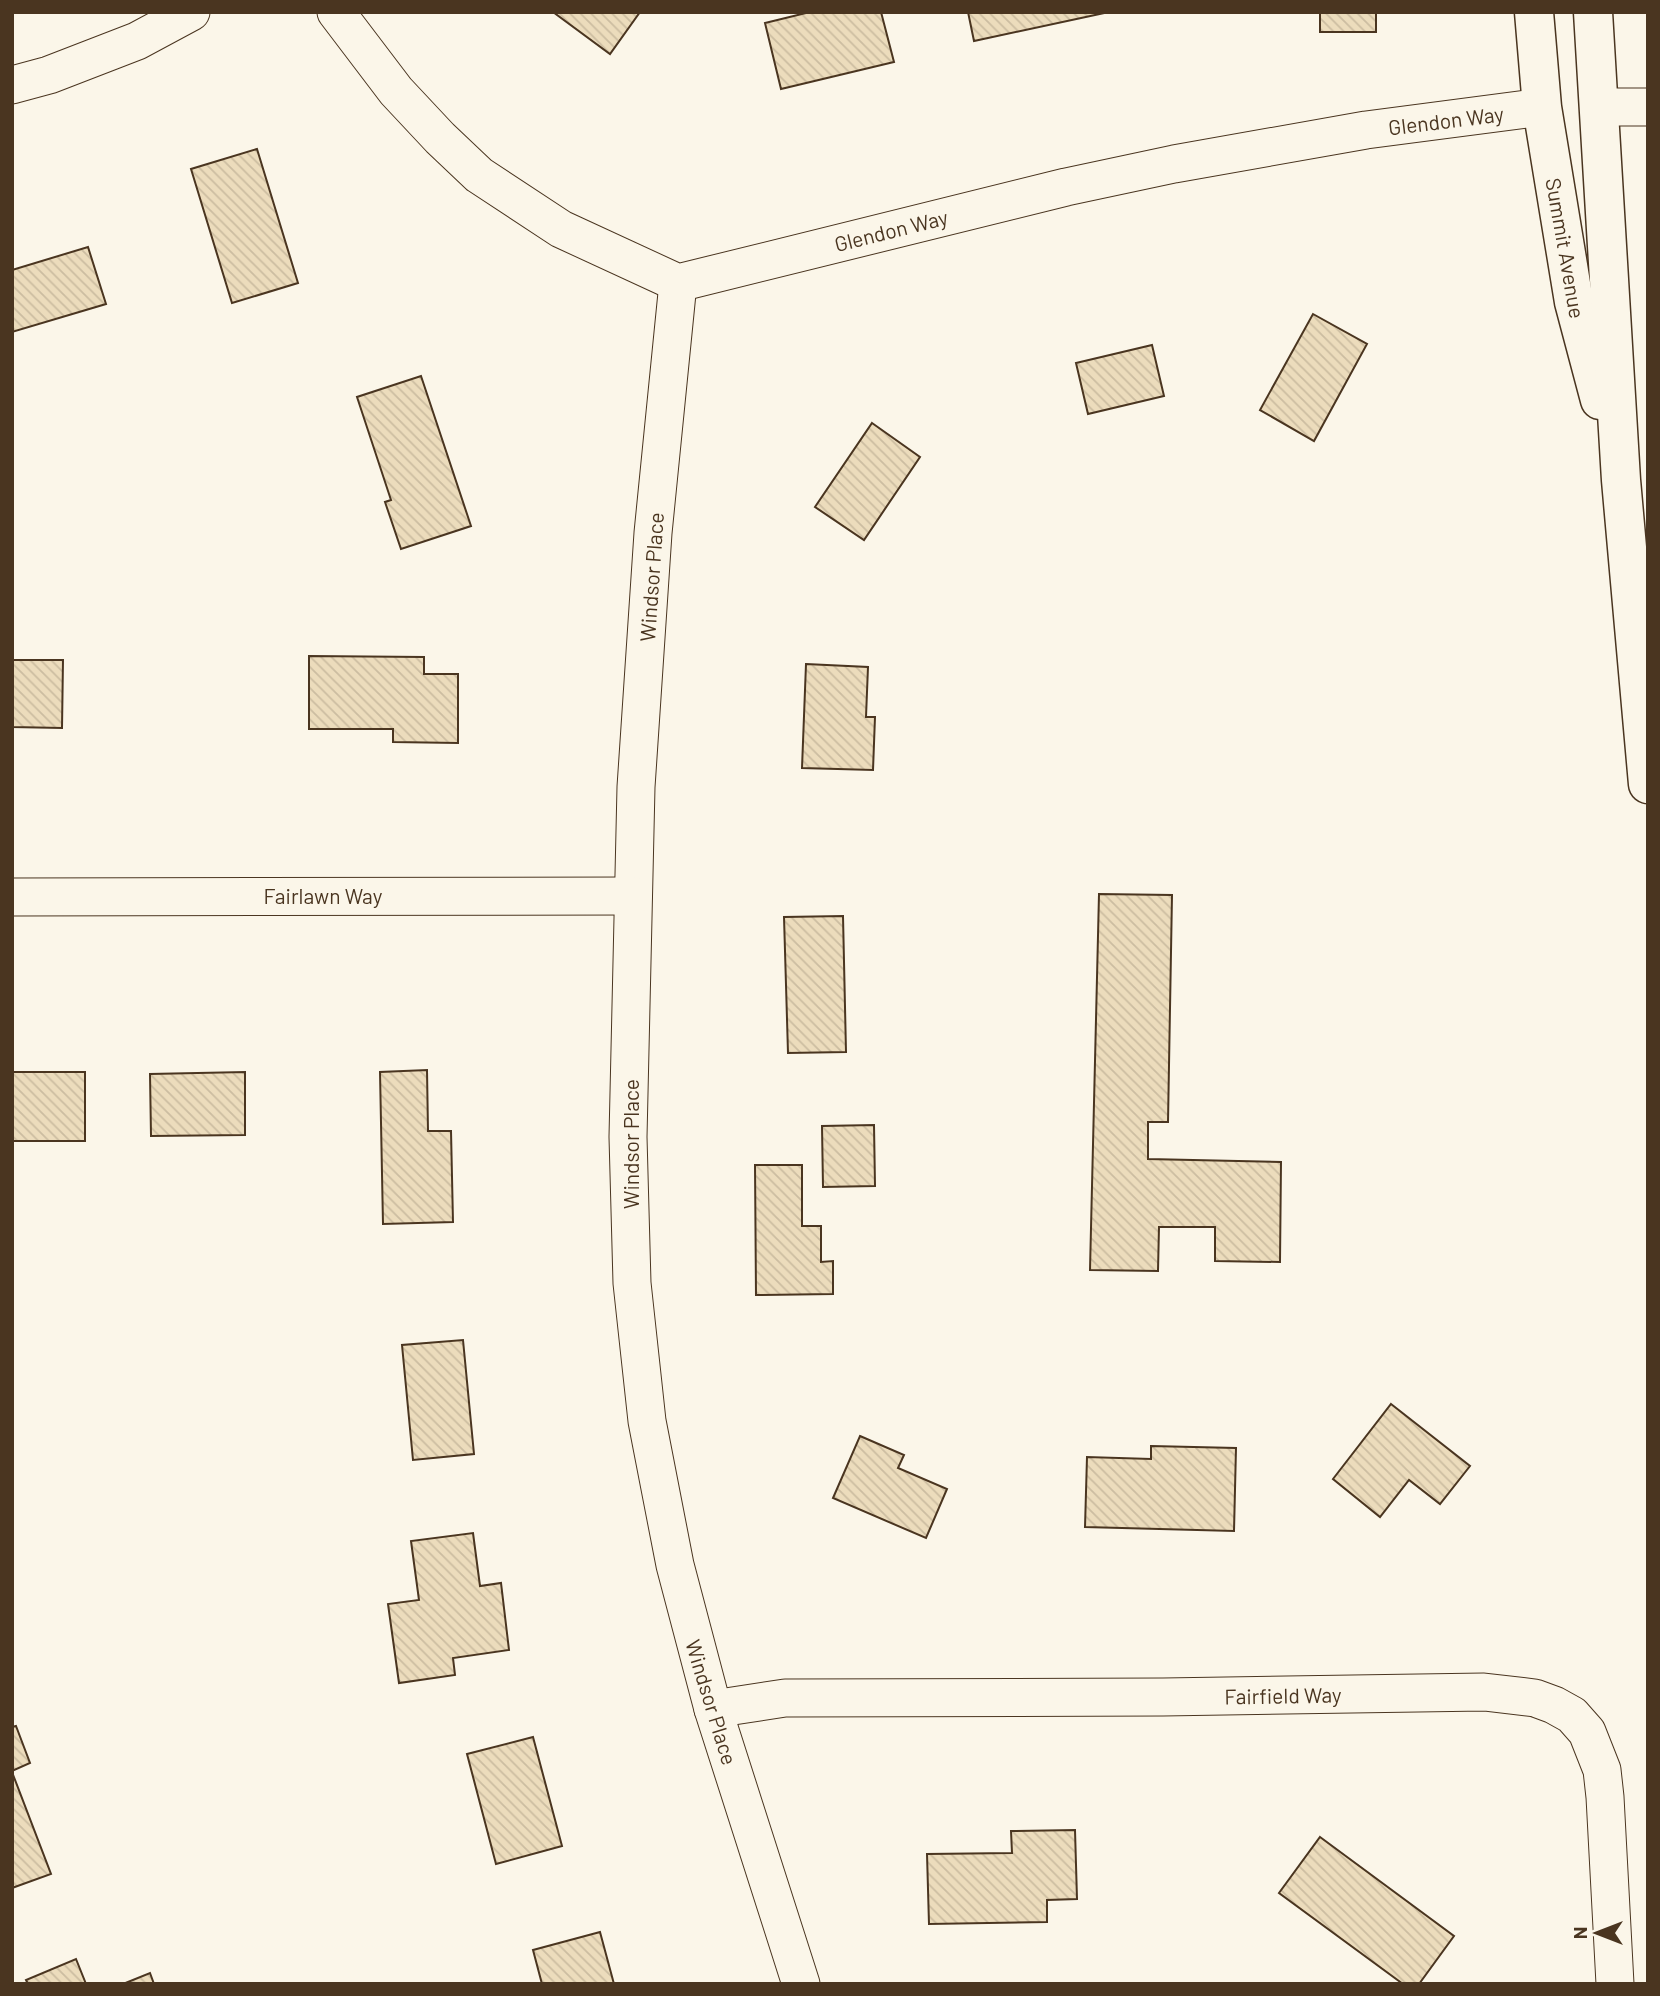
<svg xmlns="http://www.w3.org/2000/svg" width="1660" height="1996" viewBox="0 0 1660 1996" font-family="Barlow,sans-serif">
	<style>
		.building { fill: url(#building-back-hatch); stroke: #4a3520; stroke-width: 2 }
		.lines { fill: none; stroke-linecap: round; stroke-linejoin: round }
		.street-casing { stroke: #4a3520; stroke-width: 39 }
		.secondary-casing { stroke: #4a3520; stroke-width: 41 }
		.street { stroke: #fbf6e9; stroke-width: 37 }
		.secondary { stroke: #fbf6e9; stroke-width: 38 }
		.labels { text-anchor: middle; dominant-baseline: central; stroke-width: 5; stroke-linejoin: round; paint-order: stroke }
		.street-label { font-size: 21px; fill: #4a3520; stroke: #fbf6e9 }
	</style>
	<defs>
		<pattern id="building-back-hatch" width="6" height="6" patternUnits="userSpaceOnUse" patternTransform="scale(1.75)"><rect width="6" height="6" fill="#ecdcbc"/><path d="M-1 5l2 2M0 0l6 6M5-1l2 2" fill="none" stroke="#ccbda1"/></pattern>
	</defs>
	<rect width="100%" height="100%" fill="#fbf6e9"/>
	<g class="building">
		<polygon points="553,12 640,12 610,54"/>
		<polygon points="810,12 881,12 894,62 781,89 765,23"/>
		<polygon points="968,12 1109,12 974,41"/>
		<rect x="1320" y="12" width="56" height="20"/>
		<polygon points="257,149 298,283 232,303 191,169"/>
		<polygon points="88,247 106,304 12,332 12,270"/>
		<polygon points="1313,314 1367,344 1314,441 1260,410"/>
		<polygon points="1152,345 1164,396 1088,414 1076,363"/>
		<polygon points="421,376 471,526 401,549 385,502 391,500 357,397"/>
		<polygon points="872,423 920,457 864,540 815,507"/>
		<polygon points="309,656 424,657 424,674 458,674 458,743 393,742 393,729 309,729"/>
		<polygon points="12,660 63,660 62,728 12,727"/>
		<polygon points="806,664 868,667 866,717 875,717 873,770 802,768"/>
		<polygon points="1099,894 1172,895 1168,1122 1148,1122 1148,1159 1281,1162 1280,1262 1215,1261 1215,1227 1159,1227 1158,1271 1090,1270"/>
		<polygon points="843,916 846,1052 788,1053 784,917"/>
		<polygon points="427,1070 428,1131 451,1131 453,1222 383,1224 380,1072"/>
		<rect x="12" y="1072" width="73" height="69"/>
		<polygon points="245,1072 245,1135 151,1136 150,1074"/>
		<polygon points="874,1125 875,1186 823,1187 822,1126"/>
		<polygon points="755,1165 802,1165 802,1226 821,1226 821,1262 833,1261 833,1294 756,1295"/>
		<polygon points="463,1340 474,1454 413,1460 402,1345"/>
		<polygon points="1391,1404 1470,1466 1440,1504 1409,1480 1380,1517 1333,1479"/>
		<polygon points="860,1436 904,1455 898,1468 947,1489 926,1538 833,1498"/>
		<polygon points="1151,1446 1236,1448 1234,1531 1085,1527 1087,1457 1151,1459"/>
		<polygon points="473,1533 480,1586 501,1583 509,1650 453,1658 455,1675 399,1683 388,1604 419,1600 411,1541"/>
		<polygon points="16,1726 30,1763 12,1771 12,1727"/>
		<polygon points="533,1737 562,1846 496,1864 467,1754"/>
		<polygon points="12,1772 51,1874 12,1888"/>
		<polygon points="1075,1830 1077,1899 1047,1900 1047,1922 929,1924 927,1854 1012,1853 1011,1831"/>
		<polygon points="1320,1837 1454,1936 1419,1984 1403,1984 1279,1893"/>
		<polygon points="600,1932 614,1984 542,1984 533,1950"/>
		<polygon points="76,1959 86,1984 28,1984 26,1980"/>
		<polygon points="150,1973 154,1984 123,1984"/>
	</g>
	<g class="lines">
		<defs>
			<g id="street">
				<polyline points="336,12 396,91 440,138 479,175 561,229 678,283 1066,187 1174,164 1366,130 1542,107"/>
				<polyline points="12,85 49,75 137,41 191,12"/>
				<polyline points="1600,107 1648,107"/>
				<polyline points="678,283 653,533 636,787 628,1137 632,1283 647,1421 675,1565 713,1709 801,1984"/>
				<polyline points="12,897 633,896"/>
				<polyline points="713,1709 785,1698 1163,1697 1484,1692 1535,1698 1554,1705 1572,1715 1587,1732 1602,1770 1605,1797 1615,1984"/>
			</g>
			<g id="secondary">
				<polyline points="1534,12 1542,107 1574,302 1600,400"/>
				<polyline points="1593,12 1621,480 1648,784"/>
			</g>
		</defs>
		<use href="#street" class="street-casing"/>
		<use href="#secondary" class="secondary-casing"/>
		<use href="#street" class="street"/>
		<use href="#secondary" class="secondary"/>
	</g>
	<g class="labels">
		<g class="street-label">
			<text transform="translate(1446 120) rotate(-7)">Glendon Way</text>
			<text transform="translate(891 230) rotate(-14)">Glendon Way</text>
			<text transform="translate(1566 248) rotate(80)">Summit Avenue</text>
			<text transform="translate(651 577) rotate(-86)">Windsor Place</text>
			<text x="323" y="895">Fairlawn Way</text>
			<text transform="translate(630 1144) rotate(-90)">Windsor Place</text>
			<text transform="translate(1283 1695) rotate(-1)">Fairfield Way</text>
			<text transform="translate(712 1702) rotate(73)">Windsor Place</text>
		</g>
	</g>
	<rect width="1660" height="1996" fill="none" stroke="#4a3520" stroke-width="28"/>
	<g transform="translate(1597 1933) rotate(270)" stroke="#fbf6e9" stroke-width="5" paint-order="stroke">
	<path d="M0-5L12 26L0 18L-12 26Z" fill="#4a3520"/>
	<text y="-10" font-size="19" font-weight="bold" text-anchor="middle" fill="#4a3520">N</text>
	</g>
</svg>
